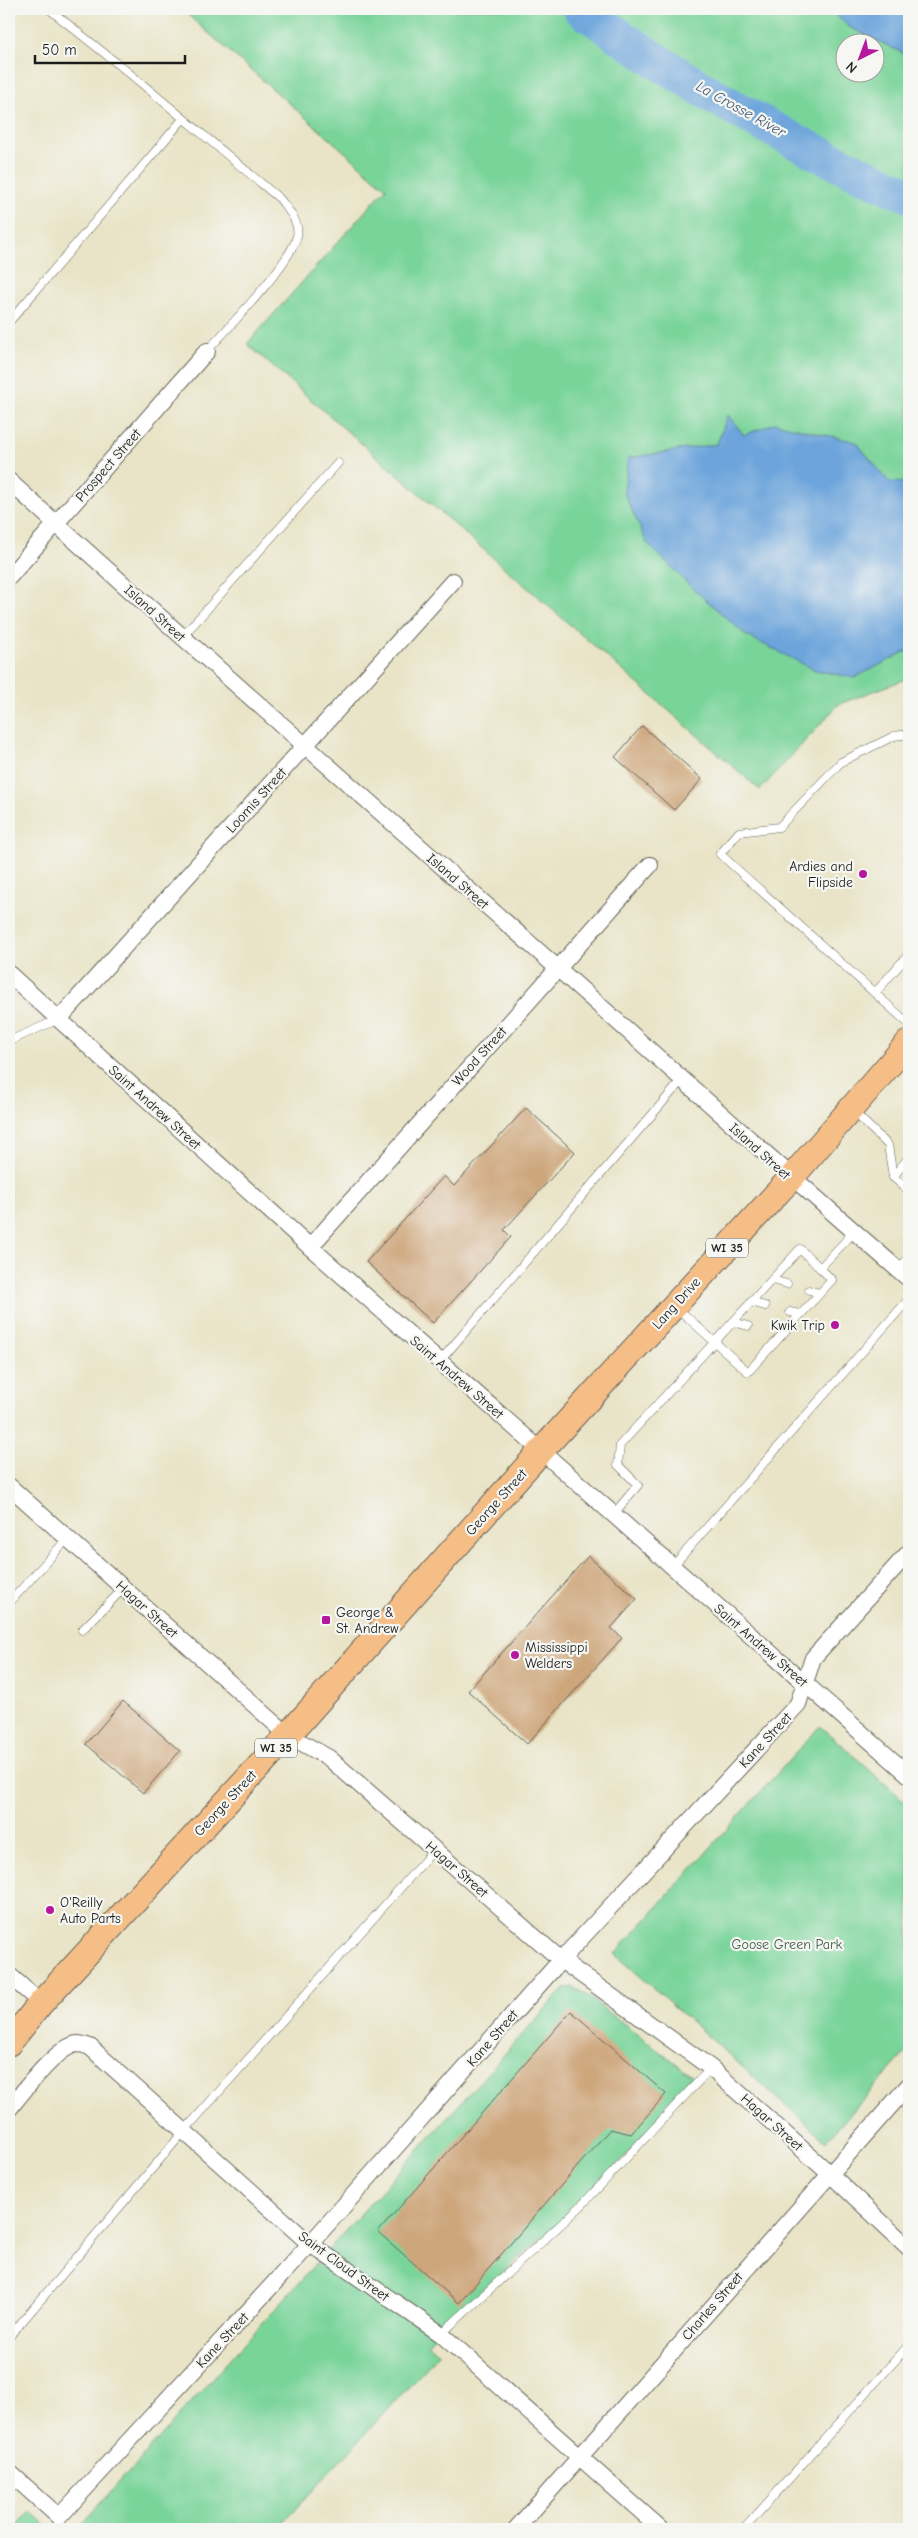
<svg xmlns="http://www.w3.org/2000/svg" width="918" height="2538" viewBox="0 0 918 2538" font-family="'Comic Neue',sans-serif">
  <style>
    .green { fill: #79d49a; stroke: #4a785b; fill-rule: evenodd }
    .water { fill: #6ca4db; stroke: #44607c }
    .lines { fill: none; stroke-linecap: round; stroke-linejoin: round }
    .river { stroke: #6ca4db; stroke-width: 36 }
    .building { fill: #cda67b }
    .lane-casing { stroke: #646258; stroke-width: 9 }
    .street-casing { stroke: #646258; stroke-width: 18 }
    .primary-casing { stroke: #646258; stroke-width: 27 }
    .lane { stroke: #fff; stroke-width: 8 }
    .street { stroke: #fff; stroke-width: 16 }
    .primary { stroke: #f6be87; stroke-width: 25 }
    .poi-dot { fill: #b5179e; stroke: #f6f6f2; stroke-width: 2 }
    .labels { text-anchor: middle; stroke-width: 4.5; stroke-linejoin: round; paint-order: stroke }
    .shield { fill: #f6f6f2; stroke: #5d5d5c; stroke-width: 1 }
    .shield-label { font-size: 12px; font-weight: bold; fill: #1c1c1c }
    .street-label { font-size: 14px; fill: #1c1c1c; stroke: #f6f6f2 }
    .poi-label { font-size: 14px; fill: #1c1c1c; stroke: #f6f6f2; text-anchor: start }
    .park-label { font-size: 14px; fill: #3d5c48; stroke: #f6f6f2 }
    .water-label { font-size: 15px; font-style: italic; fill: #405972; stroke: #f6f6f2 }
  </style>
  <rect width="100%" height="100%" fill="#f6f6f2"/>
  <filter id="ink" filterUnits="userSpaceOnUse"><feTurbulence type="fractalNoise" baseFrequency=".02" numOctaves="2"/><feDisplacementMap in="SourceGraphic" scale="10" xChannelSelector="R" yChannelSelector="G"/><feConvolveMatrix kernelMatrix="1 2 1 2 8 2 1 2 1" color-interpolation-filters="sRGB"/></filter>
  <filter id="wash" filterUnits="userSpaceOnUse"><feTurbulence type="fractalNoise" baseFrequency=".0096" numOctaves="4" result="noise"/><feDisplacementMap in="SourceGraphic" scale="20" xChannelSelector="R" yChannelSelector="G"/><feGaussianBlur stdDeviation="1.12" result="paint"/><feColorMatrix in="noise" values="0 0 0 0 0 0 0 0 0 0 0 0 0 0 0 0 0 1.4 0 .05"/><feComposite in="paint" operator="in"/></filter>
  <g filter="url(#wash)">
    <rect width="100%" height="100%" fill="#e9e4c7"/>
    <g class="green">
      <path d="M181,9H909V678L839,704L760,790L247,344L386,188ZM846,42H876V72H846Z"/>
      <polygon points="820,1726 909,1805 909,2049 826,2141 615,1954"/>
      <path d="M572,1987L581,1991L694,2077C659,2119 623,2161 584,2199C533,2249 476,2292 427,2344L440,2353L277,2529H77L556,1997L564,1989Z"/>
      <polygon points="31,2512 50,2529 15,2529"/>
    </g>
    <g class="water">
      <polygon points="830,9 909,9 909,56 849,27"/>
      <polygon points="728,415 744,435 775,423 856,442 889,482 909,483 909,650 854,678 815,670 747,636 691,587 647,543 624,493 628,458 717,444"/>
    </g>
    <g class="lines">
      <path class="river" d="M581,9C679,80 797,148 909,195"/>
    </g>
    <g id="blocks">
      <g class="building">
        <polygon points="642,726 702,779 674,810 615,757"/>
        <polygon points="526,1108 575,1152 504,1230 511,1237 433,1323 366,1262 444,1176 454,1186"/>
        <polygon points="588,1556 637,1599 611,1628 622,1638 527,1744 468,1691"/>
        <polygon points="123,1701 180,1751 143,1793 86,1744"/>
        <polygon points="571,2011 666,2094 631,2134 610,2129 459,2303 378,2232"/>
      </g>
    </g>
  </g>
  <g filter="url(#ink)">
    <use href="#blocks" fill-opacity="0" stroke="#646258" stroke-width="1"/>
    <g class="lines">
      <defs>
        <g id="lane">
          <path d="M49,9L129,73L280,199C288,210 300,222 297,236C291,263 228,328 207,351"/>
          <polyline points="9,322 183,119"/>
          <polyline points="182,637 338,463"/>
          <polyline points="909,734 894,736 841,762 779,827 739,832 720,854 909,1024"/>
          <polyline points="875,993 909,954"/>
          <polyline points="9,1041 59,1019"/>
          <polyline points="854,1112 888,1145 893,1177 909,1191"/>
          <polyline points="893,1177 909,1157"/>
          <polyline points="898,1270 909,1257"/>
          <polyline points="772,1280 787,1284"/>
          <polyline points="809,1290 820,1293"/>
          <polyline points="751,1302 765,1306"/>
          <polyline points="677,1308 748,1372 832,1280 820,1268"/>
          <polyline points="790,1312 800,1314"/>
          <polyline points="733,1322 748,1326"/>
          <polyline points="440,1361 682,1080"/>
          <polyline points="612,1516 638,1485 618,1465 620,1445 800,1249 820,1268 854,1232"/>
          <polyline points="672,1567 909,1299"/>
          <polyline points="9,1603 68,1538"/>
          <polyline points="82,1630 124,1588"/>
          <polyline points="441,2334 581,2206 711,2068"/>
          <polyline points="9,2337 185,2130 434,1850"/>
          <polyline points="744,2529 909,2345"/>
        </g>
        <g id="street">
          <path d="M9,481C180,637 355,789 529,943C656,1055 781,1169 909,1279"/>
          <polyline points="9,577 207,351"/>
          <polyline points="9,974 310,1247 909,1775"/>
          <polyline points="59,1019 453,581"/>
          <polyline points="310,1247 650,865"/>
          <polyline points="9,1486 288,1735 329,1758 561,1960 711,2068 829,2173 909,2248"/>
          <polyline points="9,1975 41,2003"/>
          <path d="M9,2109C22,2093 58,2045 78,2044C82,2044 87,2046 90,2047L310,2244L441,2334L661,2529"/>
          <polyline points="9,2472 59,2517 310,2244 561,1960 798,1704 813,1658 909,1552"/>
          <polyline points="516,2529 909,2085"/>
        </g>
        <polyline id="primary" points="9,2043 41,2003 288,1735 541,1451 791,1178 909,1042"/>
      </defs>
      <use href="#lane" class="lane-casing"/>
      <use href="#street" class="street-casing"/>
      <use href="#primary" class="primary-casing"/>
      <use href="#lane" class="lane"/>
      <use href="#street" class="street"/>
      <use href="#primary" class="primary"/>
    </g>
  </g>
  <g class="poi-dot">
    <circle cx="863" cy="874" r="5"/>
    <circle cx="835" cy="1325" r="5"/>
    <rect x="321" y="1615" width="10" height="10" rx="2.5"/>
    <circle cx="515" cy="1655" r="5"/>
    <circle cx="50" cy="1910" r="5"/>
  </g>
  <g class="labels">
    <g class="shield">
      <rect x="706" y="1238.5" width="42" height="19" rx="4"/>
      <rect x="255" y="1738.5" width="42" height="19" rx="4"/>
    </g>
    <g class="shield-label">
      <text x="727" y="1252">WI 35</text>
      <text x="276" y="1752">WI 35</text>
    </g>
    <g class="street-label">
      <text transform="translate(108 465) rotate(-49)" y="5">Prospect Street</text>
      <text transform="translate(155 613) rotate(42)" y="5">Island Street</text>
      <text transform="translate(256 800) rotate(-48)" y="5">Loomis Street</text>
      <text transform="translate(458 881) rotate(41)" y="5">Island Street</text>
      <text transform="translate(479 1056) rotate(-48)" y="5">Wood Street</text>
      <text transform="translate(155 1107) rotate(42)" y="5">Saint Andrew Street</text>
      <text transform="translate(760 1151) rotate(42)" y="5">Island Street</text>
      <text transform="translate(676 1303) rotate(-48)" y="5">Lang Drive</text>
      <text transform="translate(457 1377) rotate(41)" y="5">Saint Andrew Street</text>
      <text transform="translate(496 1502) rotate(-48)" y="5">George Street</text>
      <text transform="translate(147 1609) rotate(42)" y="5">Hagar Street</text>
      <text transform="translate(761 1645) rotate(41)" y="5">Saint Andrew Street</text>
      <text transform="translate(765 1740) rotate(-47)" y="5">Kane Street</text>
      <text transform="translate(225 1803) rotate(-47)" y="5">George Street</text>
      <text transform="translate(457 1869) rotate(41)" y="5">Hagar Street</text>
      <text transform="translate(492 2038) rotate(-49)" y="5">Kane Street</text>
      <text transform="translate(772 2122) rotate(42)" y="5">Hagar Street</text>
      <text transform="translate(344 2266) rotate(36)" y="5">Saint Cloud Street</text>
      <text transform="translate(712 2306) rotate(-49)" y="5">Charles Street</text>
      <text transform="translate(222 2340) rotate(-47)" y="5">Kane Street</text>
    </g>
    <g class="poi-label">
      <text x="853" y="871" text-anchor="end">Ardies and<tspan x="853" dy="16">Flipside</tspan></text>
      <text x="825" y="1330" text-anchor="end">Kwik Trip</text>
      <text x="336" y="1617">George &amp;<tspan x="336" dy="16">St. Andrew</tspan></text>
      <text x="525" y="1652">Mississippi<tspan x="525" dy="16">Welders</tspan></text>
      <text x="60" y="1907">O'Reilly<tspan x="60" dy="16">Auto Parts</tspan></text>
    </g>
    <g class="park-label">
      <text x="787" y="1949">Goose Green Park</text>
    </g>
    <g class="water-label">
      <text transform="translate(741 109) rotate(29)" y="5">La Crosse River</text>
    </g>
  </g>
  <rect width="918" height="2538" fill="none" stroke="#f6f6f2" stroke-width="30"/>
  <g transform="translate(860 58) rotate(222)"><circle r="24" fill="#f6f6f2" stroke="#9f9f9c"/>
  <path d="M0-4L9 19L0 12L-9 19Z" fill="#b5179e"/>
  <text y="-8" font-size="14" font-weight="bold" text-anchor="middle" fill="#1c1c1c">N</text>
  </g>
  <path d="M35 55v8h150v-8" fill="none" stroke="#1c1c1c" stroke-width="2.5"/>
  <text x="42" y="55" font-size="15" fill="#1c1c1c" stroke="#f6f6f2" stroke-width="4" paint-order="stroke">50 m</text>
</svg>
